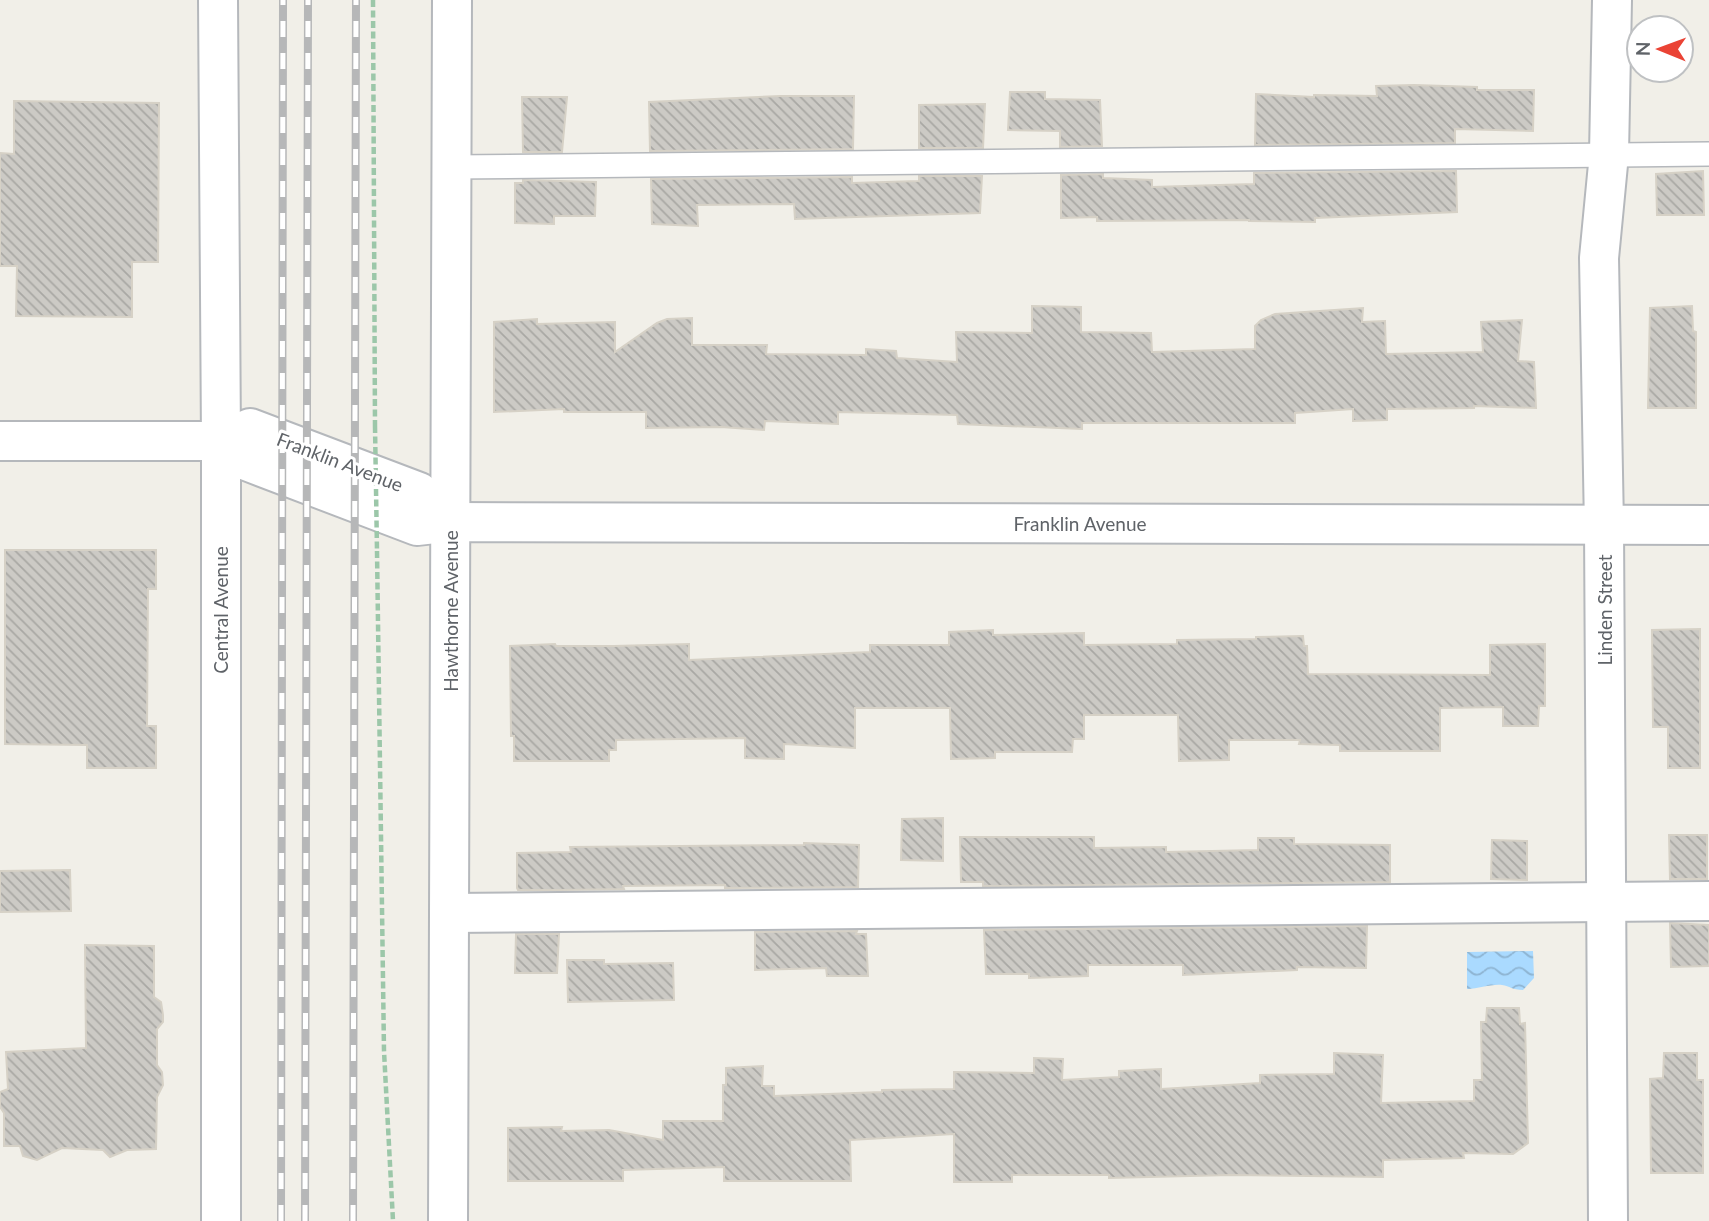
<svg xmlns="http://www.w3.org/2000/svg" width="1709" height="1221" viewBox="0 0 1709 1221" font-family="Lato,sans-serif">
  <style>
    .water { fill: url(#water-waves) }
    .building { fill: url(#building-back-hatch); stroke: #d6d1c6; stroke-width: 2 }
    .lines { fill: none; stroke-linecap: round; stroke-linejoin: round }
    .service-casing { stroke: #b5b8bc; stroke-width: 26 }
    .minor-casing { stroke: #b5b8bc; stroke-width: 42 }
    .tertiary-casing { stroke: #b5b8bc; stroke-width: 42 }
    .path { stroke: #9cc7a9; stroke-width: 4.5; stroke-dasharray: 7 3.5; stroke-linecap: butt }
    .service { stroke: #fff; stroke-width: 23 }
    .minor { stroke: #fff; stroke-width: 38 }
    .tertiary { stroke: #fff; stroke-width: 38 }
    .rail-casing { stroke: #b6b7b8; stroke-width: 8 }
    .rail { stroke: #fff; stroke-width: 5; stroke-dasharray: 16; stroke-linecap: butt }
    .path-bridge { stroke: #9cc7a9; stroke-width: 4.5; stroke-dasharray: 7 3.5; stroke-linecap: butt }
    .labels { text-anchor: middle; stroke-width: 6; stroke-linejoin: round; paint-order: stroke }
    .street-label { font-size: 19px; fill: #5f6368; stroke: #fff }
  </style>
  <defs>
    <pattern id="water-waves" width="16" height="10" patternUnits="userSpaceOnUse" patternTransform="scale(1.75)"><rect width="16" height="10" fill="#aadaff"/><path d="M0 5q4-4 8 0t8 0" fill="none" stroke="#8eb4d2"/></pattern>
    <pattern id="building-back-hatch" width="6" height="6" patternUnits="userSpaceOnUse" patternTransform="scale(1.75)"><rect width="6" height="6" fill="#cccac5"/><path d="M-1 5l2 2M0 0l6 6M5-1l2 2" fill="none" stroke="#a9a8a4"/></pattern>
  </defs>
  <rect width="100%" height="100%" fill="#f1efe8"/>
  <path class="water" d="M1533,951L1534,978L1523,990C1512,990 1510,986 1502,985C1490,984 1479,989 1467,989V952Z"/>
  <g class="building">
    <polygon points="1414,85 1477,87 1477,90 1534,90 1533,131 1455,129 1455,143 1255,145 1256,94 1314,97 1314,95 1377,96 1376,86"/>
    <polygon points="1010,92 1045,92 1045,99 1100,100 1102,146 1060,147 1060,131 1008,130"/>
    <polygon points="781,96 854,96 853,149 650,151 649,102"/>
    <polygon points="522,97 567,97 562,152 523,152"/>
    <polygon points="14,101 159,103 158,262 132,262 132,317 16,316 17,266 0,266 0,153 14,154"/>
    <polygon points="985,104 983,148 919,148 919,105"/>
    <polygon points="1456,171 1457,212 1315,218 1315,222 1249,221 1249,220 1097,221 1097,217 1061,218 1061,175 1103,174 1103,178 1152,180 1152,187 1254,184 1254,173"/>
    <polygon points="1703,171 1704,215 1657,215 1656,174"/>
    <polygon points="919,176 982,176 980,213 795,219 794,204 697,205 698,226 652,224 651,179 852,177 852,183 919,181"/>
    <polygon points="523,180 596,182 595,216 554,216 554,224 515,223 515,183 523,183"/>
    <polygon points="1032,306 1081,307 1081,332 1151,333 1152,352 1255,349 1255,326 1261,320 1275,314 1363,308 1362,322 1385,321 1386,354 1483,352 1481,322 1522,320 1518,361 1534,362 1536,408 1474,406 1474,408 1387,409 1387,420 1353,421 1353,409 1295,413 1295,423 1082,423 1082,429 958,424 957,415 838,412 838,424 765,421 764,430 721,427 646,428 646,412 564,412 564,409 494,412 494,322 537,319 537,324 615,322 615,352 657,323 667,319 692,318 692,345 767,345 766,354 866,355 866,349 896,351 897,358 957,362 956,332 1032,333"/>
    <polygon points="1692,306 1693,331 1696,332 1696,408 1648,408 1650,308"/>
    <polygon points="5,550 156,550 156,589 148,589 147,726 156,726 156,768 87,768 87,745 5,744"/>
    <polygon points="1700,629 1700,768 1668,768 1668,727 1653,727 1652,630"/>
    <polygon points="993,630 993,635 1084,633 1084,645 1177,644 1177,640 1256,639 1256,637 1303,636 1304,646 1307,646 1308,674 1490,675 1490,645 1545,644 1545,706 1539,706 1538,726 1503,726 1503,707 1440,708 1440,751 1340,751 1340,745 1299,744 1300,740 1229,740 1229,760 1179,761 1178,715 1084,715 1084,739 1073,739 1072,752 995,752 995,758 951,759 950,708 855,708 855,748 784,744 784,759 745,758 745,738 616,740 616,750 609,750 609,761 514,761 514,736 511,736 510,646 555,644 556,646 614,646 689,644 689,660 870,652 870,645 949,645 949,632"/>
    <polygon points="943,818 943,861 901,860 902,819"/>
    <polygon points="1669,835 1707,835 1707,879 1670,879"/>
    <polygon points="960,837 1094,837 1094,848 1166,847 1166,852 1258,850 1258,838 1294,838 1294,844 1390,845 1390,882 983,886 983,882 961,882"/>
    <polygon points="1492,840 1527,841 1527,880 1491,879"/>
    <polygon points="804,843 859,845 858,887 725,888 725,885 623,886 624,889 561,890 518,890 517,888 517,853 571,852 570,847 804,845"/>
    <polygon points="70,870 71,911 0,912 0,871"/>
    <polygon points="1670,923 1709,925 1709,966 1671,967"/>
    <polygon points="1367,926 1366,968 1297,967 1297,970 1183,975 1183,965 1088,965 1088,976 1029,978 1029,974 986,974 984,930"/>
    <polygon points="857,931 856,934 866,934 868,976 827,976 826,968 755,970 755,932"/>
    <polygon points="516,934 559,934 557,973 515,973"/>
    <polygon points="85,945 154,946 154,997 161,1002 163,1015 163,1022 157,1029 157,1065 162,1072 163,1085 157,1097 156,1149 127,1150 110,1157 103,1150 62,1148 37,1160 23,1156 20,1146 4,1146 4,1113 0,1107 0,1092 8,1089 6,1052 86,1048"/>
    <polygon points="567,960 604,960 604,964 673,963 674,1000 568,1002"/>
    <polygon points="1487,1008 1519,1008 1520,1024 1525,1023 1528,1143 1513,1154 1463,1153 1464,1158 1383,1160 1383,1177 1231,1175 1109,1178 1109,1175 1012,1175 1012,1182 954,1182 954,1134 850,1140 851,1181 724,1181 724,1167 623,1170 623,1181 508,1181 508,1128 562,1127 561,1131 609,1130 663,1140 663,1121 723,1121 723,1085 726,1085 726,1068 763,1066 762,1086 774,1086 774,1096 882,1092 882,1090 954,1089 954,1072 1034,1073 1034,1058 1063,1059 1062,1080 1119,1077 1119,1071 1161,1069 1161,1089 1260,1083 1260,1075 1334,1074 1334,1053 1383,1055 1381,1103 1474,1101 1474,1080 1482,1080 1481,1022 1486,1022"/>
    <polygon points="1664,1053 1697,1053 1697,1080 1703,1080 1703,1173 1651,1173 1650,1079 1663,1078"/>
  </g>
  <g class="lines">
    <defs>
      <polyline id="service" points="452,167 1709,154"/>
      <g id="minor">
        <polyline points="0,441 221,441 250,428 419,492 452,522"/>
        <polyline points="221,441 249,462 417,526 452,522 1709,525"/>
        <polyline points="450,913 1709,901"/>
        <polyline points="1608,1221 1604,526 1599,258 1609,154 1612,0"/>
      </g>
      <g id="tertiary">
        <polyline points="218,0 221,441 221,1221"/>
        <polyline points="448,1221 452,0"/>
      </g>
    </defs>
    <use href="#service" class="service-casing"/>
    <use href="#minor" class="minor-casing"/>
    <use href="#tertiary" class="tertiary-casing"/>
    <g class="path">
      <polyline points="373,0 375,426"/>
      <polyline points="377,551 384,1051 393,1221"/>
    </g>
    <use href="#service" class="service"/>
    <use href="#minor" class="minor"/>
    <use href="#tertiary" class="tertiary"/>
    <defs>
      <g id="rail">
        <polyline points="281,1221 283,0"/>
        <polyline points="305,1221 308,0"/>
        <polyline points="353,1221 356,0"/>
      </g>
    </defs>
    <use href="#rail" class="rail-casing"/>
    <use href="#rail" class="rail"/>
    <polyline class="path-bridge" points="375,426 377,551"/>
  </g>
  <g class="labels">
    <g class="street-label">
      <text transform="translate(340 462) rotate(21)" y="7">Franklin Avenue</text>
      <text x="1080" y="531">Franklin Avenue</text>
      <text transform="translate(221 610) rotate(-90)" y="7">Central Avenue</text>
      <text transform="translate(1605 610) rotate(-90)" y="7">Linden Street</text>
      <text transform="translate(451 611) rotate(-90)" y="7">Hawthorne Avenue</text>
    </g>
  </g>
  <g transform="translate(1660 49) rotate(271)"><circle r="33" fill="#ffffff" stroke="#bfc1c3" stroke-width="2"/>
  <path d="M0-5L12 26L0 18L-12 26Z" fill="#ea4335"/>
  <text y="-10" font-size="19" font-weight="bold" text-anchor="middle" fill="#5f6368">N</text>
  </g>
</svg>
